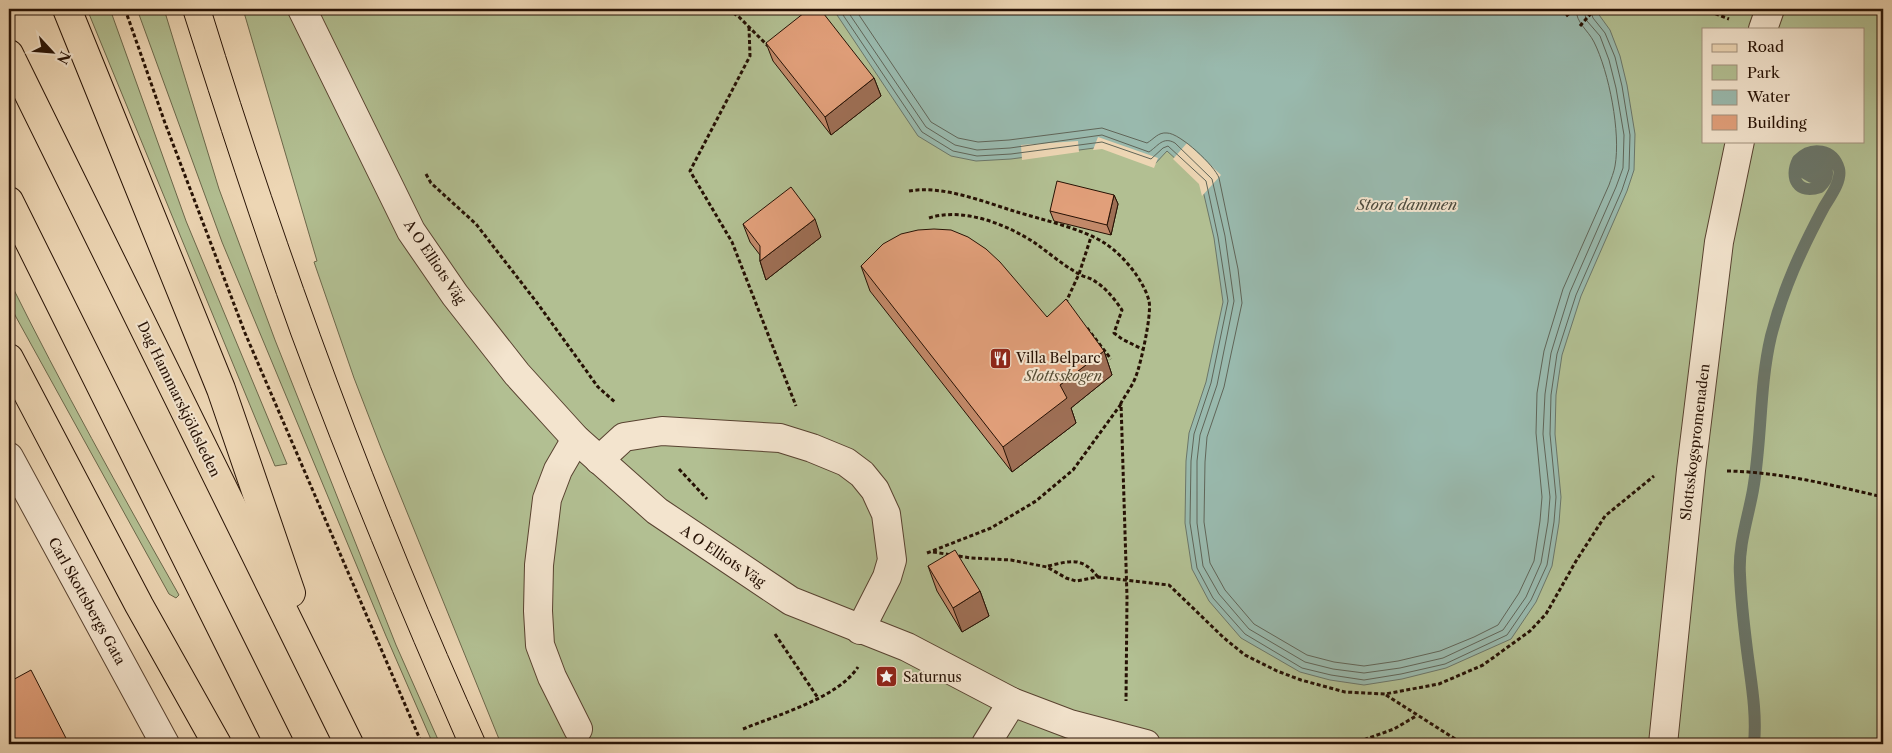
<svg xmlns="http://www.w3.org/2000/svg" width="1892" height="753" viewBox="0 0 1892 753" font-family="'Libre Caslon Text',serif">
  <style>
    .green { fill: #b2bf92; stroke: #6c684b; fill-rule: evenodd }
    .water { fill: #99b9ad; stroke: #6b7669 }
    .pier { fill: #edd6b4 }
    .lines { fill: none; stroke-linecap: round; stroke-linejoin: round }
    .shore { stroke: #606558; stroke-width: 1 }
    .stream { stroke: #6b7669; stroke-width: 12 }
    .minor-casing { stroke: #584230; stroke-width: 30 }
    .major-casing { stroke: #261104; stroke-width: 30 }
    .path { stroke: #261104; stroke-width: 3; stroke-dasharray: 4 2.5; stroke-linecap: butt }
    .minor { stroke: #f3e4ce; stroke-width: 28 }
    .major { stroke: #edd6b4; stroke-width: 28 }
    .tram { stroke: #261104; stroke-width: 1 }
    .wall { fill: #c28969; stroke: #261104 }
    .shaded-wall { fill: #9e6f55; stroke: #261104 }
    .building { fill: #e19f7a; stroke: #261104 }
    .labels { text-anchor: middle; stroke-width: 4; stroke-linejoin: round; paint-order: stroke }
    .street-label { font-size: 14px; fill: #261104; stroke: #f3e4ce }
    .poi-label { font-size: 14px; fill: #261104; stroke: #f3e4ce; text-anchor: start }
    .park-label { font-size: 14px; font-style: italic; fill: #574e36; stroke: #f3e4ce }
    .water-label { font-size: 15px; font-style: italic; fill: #4e4c3f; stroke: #f3e4ce }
  </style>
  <rect width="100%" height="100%" fill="#edd6b4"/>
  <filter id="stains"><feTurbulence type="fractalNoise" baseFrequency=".004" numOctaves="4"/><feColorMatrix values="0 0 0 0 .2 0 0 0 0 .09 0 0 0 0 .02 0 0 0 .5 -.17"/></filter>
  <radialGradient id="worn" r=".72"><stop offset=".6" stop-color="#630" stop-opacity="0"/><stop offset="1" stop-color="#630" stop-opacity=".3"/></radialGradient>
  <g class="green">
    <polygon points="87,9 110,9 186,221 287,464 275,466"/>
    <polygon points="137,9 164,9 219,189 275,340 396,645 440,744 433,744 386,636 222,242"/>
    <path d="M243,9H1883V744H501L381,448L354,378L314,262L317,261ZM1703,29H1863V141H1703Z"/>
    <path d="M9,280C62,387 120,491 179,595L176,598L169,594L16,317L9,303Z"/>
  </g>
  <polygon class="water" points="833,9 1592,9 1597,12 1610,30 1620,56 1627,85 1635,134 1634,170 1627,191 1581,296 1562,355 1556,395 1555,434 1561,497 1559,523 1552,566 1536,602 1511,639 1446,668 1402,679 1364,685 1330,680 1300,672 1241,638 1209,601 1192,569 1185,523 1186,461 1189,433 1206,382 1223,302 1214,238 1201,182 1167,151 1153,166 1102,147 1011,159 976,161 951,156 918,136"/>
  <g class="pier">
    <polygon points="1098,137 1158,158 1154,168 1102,149 1093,150"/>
    <polygon points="1078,141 1079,152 1022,160 1021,145"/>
    <polygon points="1187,143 1221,175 1202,196 1199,184 1173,159"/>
  </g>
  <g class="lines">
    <g class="shore">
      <polyline points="839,9 922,132 953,151 977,156 1011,154 1102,142 1151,159 1163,148 1168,146 1206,181 1218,237 1228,301 1211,383 1194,434 1191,461 1190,523 1197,568 1213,598 1245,634 1302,668 1331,675 1364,680 1401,674 1445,664 1507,635 1531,600 1547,565 1554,522 1556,497 1550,434 1551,395 1557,354 1576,295 1622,190 1629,169 1630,135 1622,86 1615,57 1605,33 1593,18 1590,9"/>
      <path d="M846,9L926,127L955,145L977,150L1010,148L1102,135L1149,152C1158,146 1163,136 1175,143L1212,179L1225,236L1234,301L1217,385L1200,435L1197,461V523L1203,566L1219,594L1249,629L1305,662L1333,669L1364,673L1400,668L1443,658L1503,630L1526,597L1541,563L1548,522L1550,497L1543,434L1545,394L1551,353L1570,292L1616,187L1623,168L1624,135L1616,88L1609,60L1600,36L1587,21L1583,9"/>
      <path d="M855,9L931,122L958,138L978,142L1009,140L1102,128L1147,143C1154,139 1158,132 1167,133C1180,133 1215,166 1219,178L1238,269L1242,303L1224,387L1207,437L1205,462L1204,522L1210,563L1225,590L1254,624L1307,655L1334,662L1364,666L1398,661L1440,651L1474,637L1498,625L1519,593L1534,561L1540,521L1542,497L1536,433L1537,393L1544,351L1563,289L1609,185C1611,179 1614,172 1615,166C1621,133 1609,72 1594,42C1588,30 1576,23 1576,9"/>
    </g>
    <path class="stream" d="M1754,744C1757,712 1751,682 1747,650C1744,626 1741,600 1740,575C1738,546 1748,518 1753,490C1762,439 1759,387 1771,336C1783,289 1801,250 1824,207C1830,197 1842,181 1839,169C1833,149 1812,146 1798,160C1789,178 1798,195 1820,187C1841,167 1809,150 1805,173L1812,177L1816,176L1815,170"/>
    <defs>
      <g id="minor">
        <polyline points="302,9 411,231 455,295 517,374 576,439 657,511 791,601 907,647 1012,702 1070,724 1146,744"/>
        <polyline points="1763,29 1770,9"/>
        <polyline points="576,439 558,470 547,499 539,565 538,611 540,645 552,677 578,729"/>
        <polyline points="9,457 165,744"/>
        <polyline points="599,460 624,437 662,431 780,438 812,448 846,462 862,474 875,490 886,514 892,560 887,577 860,630"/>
        <polyline points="986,744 1012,702"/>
        <polyline points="1663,744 1691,470 1719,242 1740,141"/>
      </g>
      <g id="major">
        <polyline points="67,9 221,389 291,593"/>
        <polyline points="9,54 349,744"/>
        <polyline points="9,201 279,744"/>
        <polyline points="9,358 139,605 217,744"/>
      </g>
    </defs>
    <use href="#minor" class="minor-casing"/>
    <use href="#major" class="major-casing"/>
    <g class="path">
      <polyline points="125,9 165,123 245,333 422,744"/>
      <polyline points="728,9 739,17 768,46"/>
      <polyline points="1703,9 1729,19"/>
      <polyline points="1566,16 1575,9"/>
      <polyline points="1580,26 1594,10"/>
      <polyline points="749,27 750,56 690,171 732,242 796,406"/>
      <polyline points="426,174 431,183 476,224 538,304 598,387 616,403"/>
      <path d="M909,191C943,185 984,202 1017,212C1043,220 1084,229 1106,244C1124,256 1144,281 1149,301C1152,314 1141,363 1136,376C1133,385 1126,394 1121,403L1127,597L1126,701"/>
      <path d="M929,218C963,207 1006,224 1035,243C1049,253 1063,265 1079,274C1084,277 1091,278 1096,282C1107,289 1115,300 1122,310L1114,333L1122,339L1142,349"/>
      <polyline points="1067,303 1066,302 1079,274 1091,237"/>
      <polyline points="1087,328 1111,359"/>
      <polyline points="679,469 707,499"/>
      <path d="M1727,471C1781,472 1831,485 1883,497"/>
      <polyline points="933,552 971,558 1011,560 1047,567 1066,578 1076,581 1098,577 1169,585 1224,638 1245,655 1277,671 1301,680 1345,692 1385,694 1439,684 1483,665 1530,631 1546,614 1576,561 1605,516 1654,476"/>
      <polyline points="927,553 991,528 1036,501 1073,470 1121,404"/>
      <path d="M1048,566C1071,561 1081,556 1098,577"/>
      <polyline points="775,634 818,698"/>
      <polyline points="1386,695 1463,744"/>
      <path d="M743,729C777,715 838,698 858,667"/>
      <polyline points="1352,744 1394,729 1416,716"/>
    </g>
    <use href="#minor" class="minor"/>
    <use href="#major" class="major"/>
    <g class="tram">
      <path d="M182,9C217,118 252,227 291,335C342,473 399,609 458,744"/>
      <path d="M211,9C288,259 379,506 487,744"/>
    </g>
  </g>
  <g class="wall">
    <polygon points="766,43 874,78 881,96 831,135 773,61"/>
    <polygon points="1114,195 1118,204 1111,235 1054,221 1050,211"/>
    <polygon points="743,224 821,237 766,280 760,261 760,255 750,242"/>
    <polygon points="861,266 1047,317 1104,351 1112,375 1071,408 1076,423 1012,472 870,291"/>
    <polygon points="928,566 980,591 989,616 962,632 937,591"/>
  </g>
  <g class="shaded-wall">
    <polygon points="874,78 881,96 831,135 825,117"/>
    <polygon points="1114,195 1118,204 1111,235 1107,225"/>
    <polygon points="815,219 821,237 766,280 760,261"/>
    <polygon points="1104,351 1112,375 1071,408 1076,423 1012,472 1003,447 1060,385"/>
    <polygon points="980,591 989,616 962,632 953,608"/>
  </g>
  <g class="building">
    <polygon points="809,9 820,9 874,78 825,117 766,43"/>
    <polygon points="1057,181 1114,195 1107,225 1050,211"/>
    <polygon points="791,187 815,219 760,261 760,246 743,224"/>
    <polygon points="934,229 951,230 968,237 986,249 1000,262 1047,317 1066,299 1104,351 1060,385 1067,398 1003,447 861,266 883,244 901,234 918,230"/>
    <polygon points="955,550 980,591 953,608 928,566"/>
    <polygon points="31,670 69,744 9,744 9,682"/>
  </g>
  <defs>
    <symbol id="restaurant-square" viewBox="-11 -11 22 22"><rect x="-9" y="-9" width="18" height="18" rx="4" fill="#8f2418" stroke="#f3e4ce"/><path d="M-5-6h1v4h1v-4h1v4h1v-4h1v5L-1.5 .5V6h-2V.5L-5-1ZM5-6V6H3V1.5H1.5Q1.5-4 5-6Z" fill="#fff"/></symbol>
    <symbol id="sight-square" viewBox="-11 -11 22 22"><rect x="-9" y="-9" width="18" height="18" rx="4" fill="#8f2418" stroke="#f3e4ce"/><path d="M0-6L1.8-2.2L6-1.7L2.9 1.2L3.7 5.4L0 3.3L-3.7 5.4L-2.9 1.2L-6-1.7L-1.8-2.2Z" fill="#fff"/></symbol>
  </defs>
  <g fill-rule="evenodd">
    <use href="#restaurant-square" x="988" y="346" width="25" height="25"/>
    <use href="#sight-square" x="874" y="664" width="25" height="25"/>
  </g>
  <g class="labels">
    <g class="street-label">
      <text transform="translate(435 262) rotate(56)" y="5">A O Elliots Väg</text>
      <text transform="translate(179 399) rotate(64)" y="5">Dag Hammarskjöldsleden</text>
      <text transform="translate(1695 442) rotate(-83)" y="5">Slottsskogspromenaden</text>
      <text transform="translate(723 556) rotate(34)" y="5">A O Elliots Väg</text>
      <text transform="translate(87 601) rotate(61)" y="5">Carl Skottsbergs Gata</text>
    </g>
    <g class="poi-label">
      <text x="1016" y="363">Villa Belparc</text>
      <text x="903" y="682">Saturnus</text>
    </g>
    <g class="park-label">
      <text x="1063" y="381">Slottsskogen</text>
    </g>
    <g class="water-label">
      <text x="1407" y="210">Stora dammen</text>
    </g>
  </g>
  <rect width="1892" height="753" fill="none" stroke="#edd6b4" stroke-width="30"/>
  <rect x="10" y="10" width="1872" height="733" fill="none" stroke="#261104" stroke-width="2.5"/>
  <rect x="15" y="15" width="1862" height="723" fill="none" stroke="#261104"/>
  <rect x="1702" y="28" width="162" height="115" fill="#f3e4ce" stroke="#a1907d"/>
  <rect x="1712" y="44" width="25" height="8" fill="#edd6b4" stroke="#a1907d"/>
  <text x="1747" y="52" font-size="15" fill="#261104">Road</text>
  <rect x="1712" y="65" width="25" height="15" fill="#b2bf92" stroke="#a1907d"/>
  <text x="1747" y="78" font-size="15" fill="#261104">Park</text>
  <rect x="1712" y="90" width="25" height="15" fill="#99b9ad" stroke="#a1907d"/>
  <text x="1747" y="102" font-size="15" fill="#261104">Water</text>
  <rect x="1712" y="115" width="25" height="15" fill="#e19f7a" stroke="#a1907d"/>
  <text x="1747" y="128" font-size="15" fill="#261104">Building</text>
  <g transform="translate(52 52) rotate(116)" stroke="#f3e4ce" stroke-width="4" paint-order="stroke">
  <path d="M0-4L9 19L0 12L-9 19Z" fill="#261104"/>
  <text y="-8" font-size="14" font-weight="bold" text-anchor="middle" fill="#261104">N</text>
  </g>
  <rect width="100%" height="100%" filter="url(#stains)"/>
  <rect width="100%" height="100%" fill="url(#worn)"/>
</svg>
